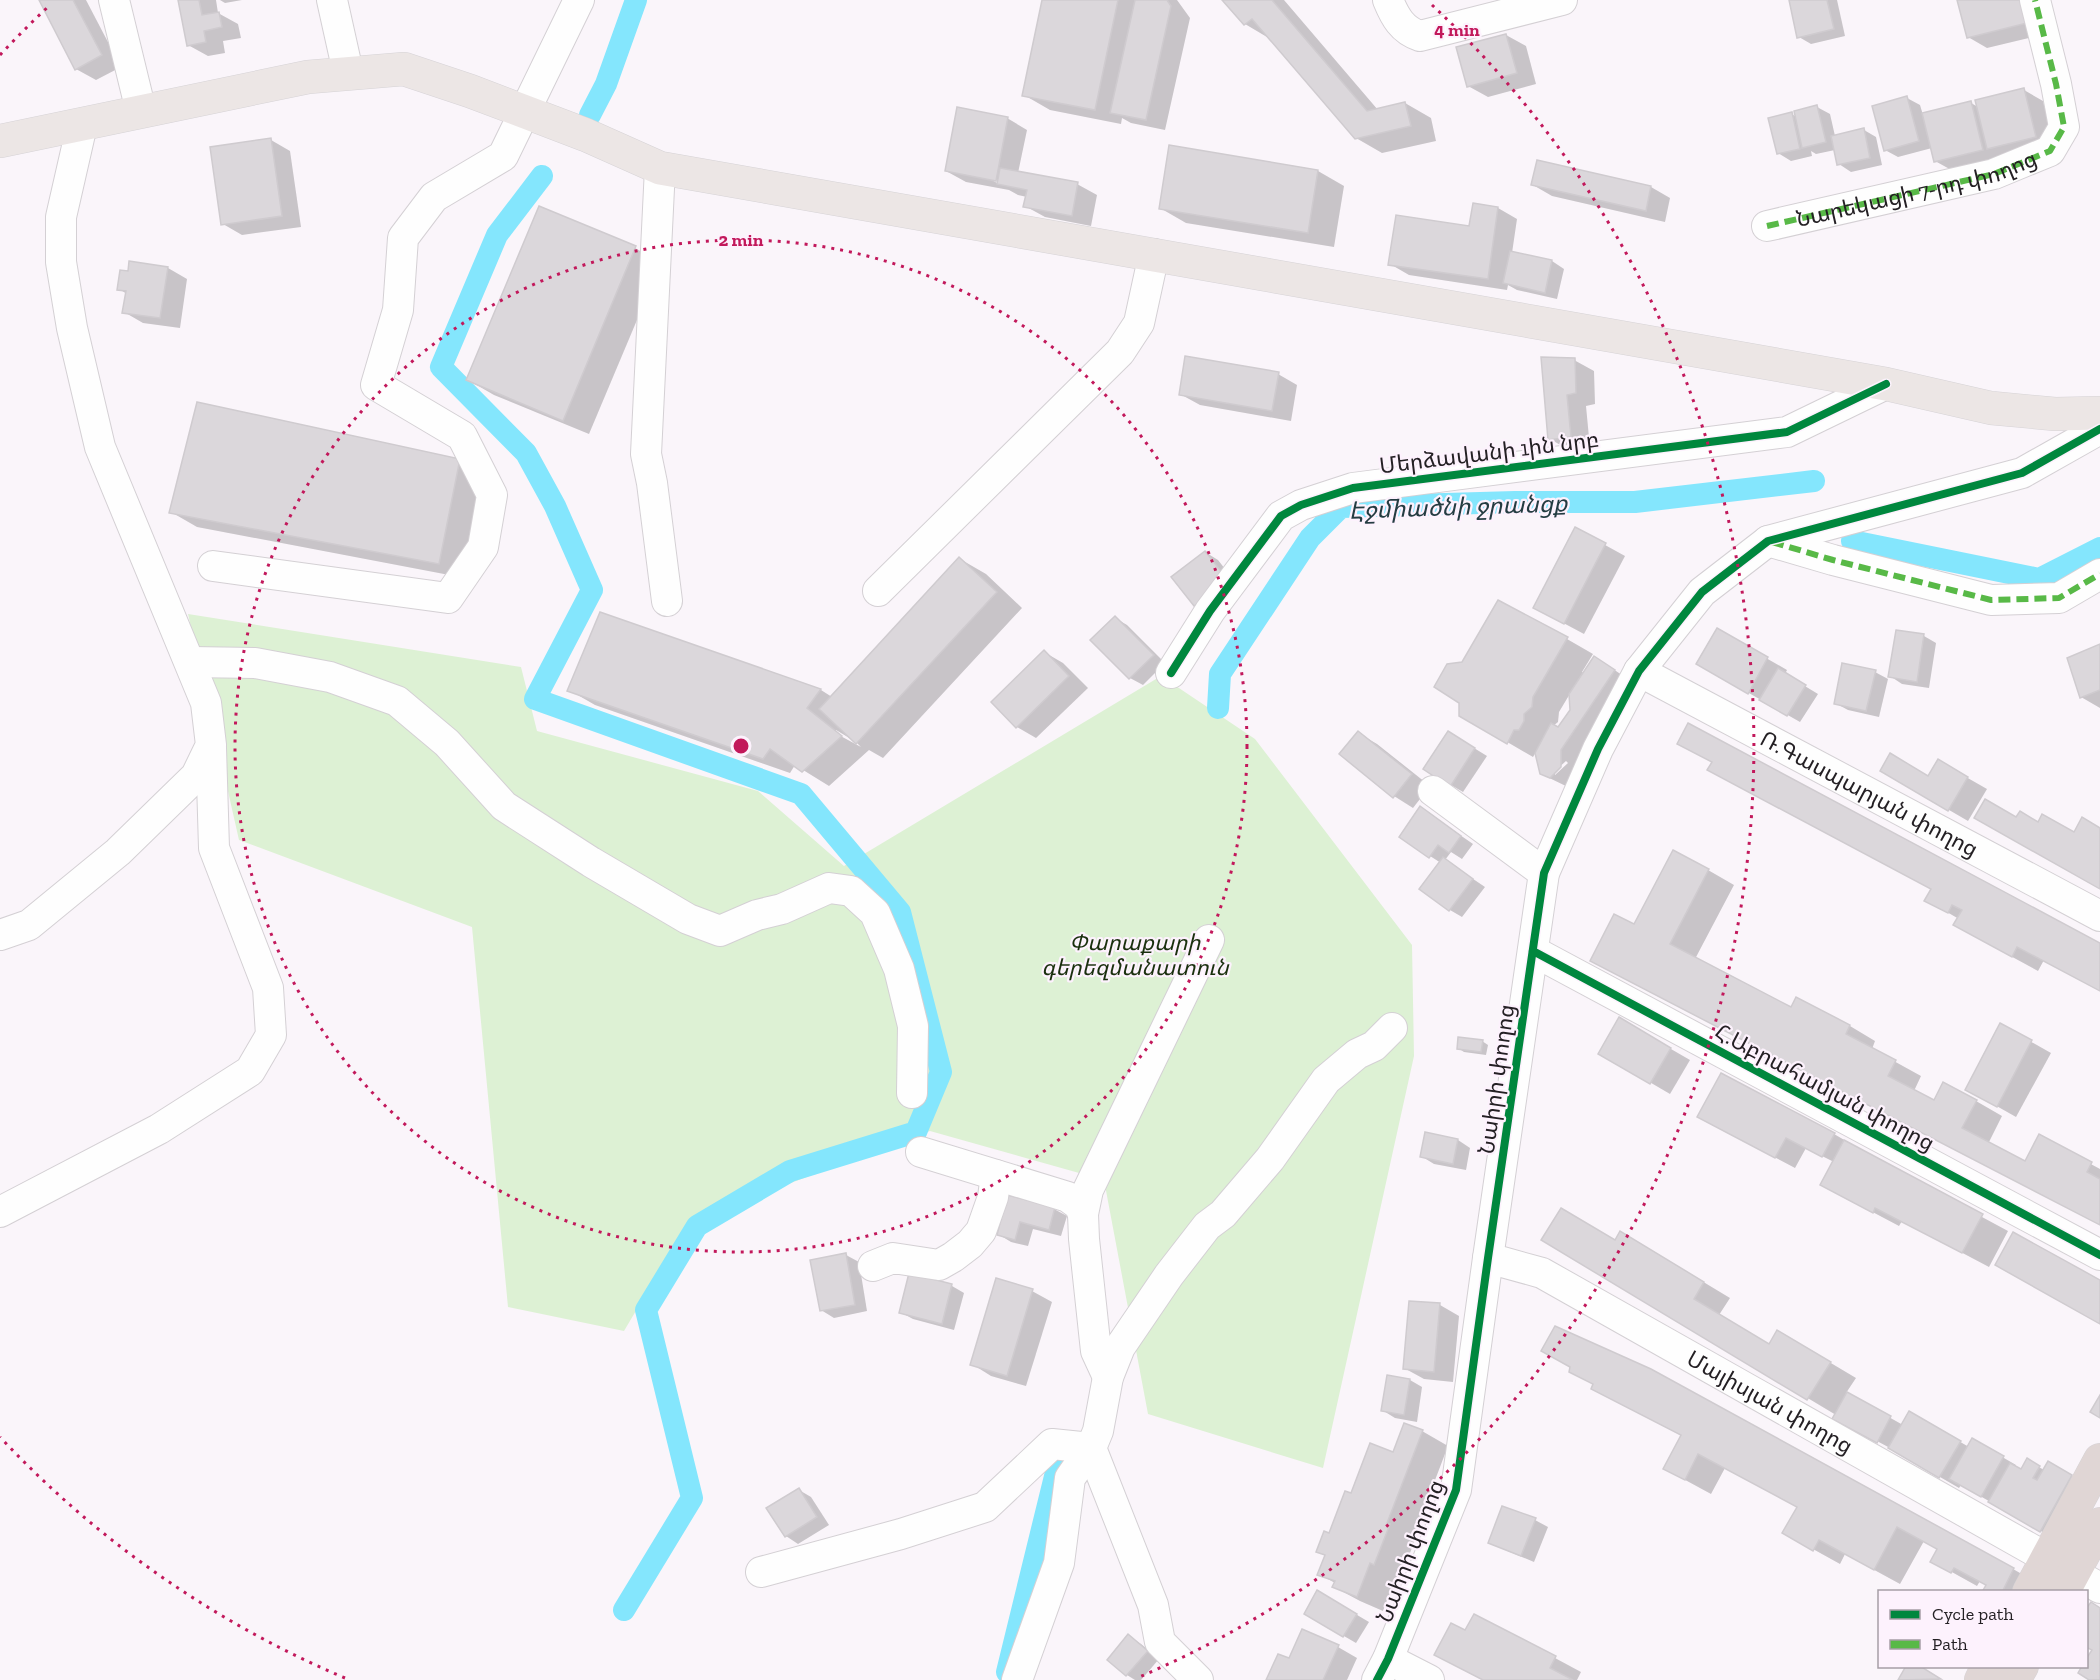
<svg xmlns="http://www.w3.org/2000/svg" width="2100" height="1680" viewBox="0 0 2100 1680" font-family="'Zilla Slab','Noto Sans Armenian',serif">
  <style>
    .green { fill: #ddf1d4 }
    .shadow { fill: #0003; fill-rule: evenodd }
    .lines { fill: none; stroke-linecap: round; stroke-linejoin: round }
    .canal { stroke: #84e6fd; stroke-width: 22 }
    .building { fill: #dbd7db; stroke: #cfcbcf; stroke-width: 1.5 }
    .minor-casing { stroke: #d4d0d4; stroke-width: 32 }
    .major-casing { stroke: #d6d3d6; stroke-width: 34 }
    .highway-casing { stroke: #d6d3d6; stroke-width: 34 }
    .minor { stroke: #fefefe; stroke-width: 30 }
    .major { stroke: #ece6e5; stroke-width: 33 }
    .highway { stroke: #e0d6d5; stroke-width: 33 }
    .quiet { stroke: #58b947; stroke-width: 6; stroke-dasharray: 12 6; stroke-linecap: butt }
    .cycleway-casing { stroke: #fdf2fd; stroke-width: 11 }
    .cycleway { stroke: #00873e; stroke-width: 8 }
    .ring { fill: none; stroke: #c2185b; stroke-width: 3; stroke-dasharray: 3 6 }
    .labels { text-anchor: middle; stroke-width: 4.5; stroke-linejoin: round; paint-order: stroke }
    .street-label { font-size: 22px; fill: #242024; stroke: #fdf2fd }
    .park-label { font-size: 22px; font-style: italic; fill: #1a300e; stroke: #fdf2fd }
    .water-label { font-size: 24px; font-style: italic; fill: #243c42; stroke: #fdf2fd }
    .centre { fill: #c2185b; stroke: #fdf2fd; stroke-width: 3 }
    .ring-label { font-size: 18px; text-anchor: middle; font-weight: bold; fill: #c2185b; stroke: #fdf2fd; stroke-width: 4.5; stroke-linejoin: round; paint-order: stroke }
  </style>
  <rect width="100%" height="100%" fill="#faf5fa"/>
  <polygon class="green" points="188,614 521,667 537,731 758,791 844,866 1161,676 1255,739 1412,945 1414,1056 1323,1468 1148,1414 1104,1180 930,1131 689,1221 624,1331 508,1307 472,927 239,840"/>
  <g class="shadow">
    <polygon points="40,0 86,0 121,67 96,80 76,69"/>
    <polygon points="179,0 216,0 218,13 238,24 241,38 223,41 225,53 208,56 188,45"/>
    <polygon points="220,0 242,0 225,3"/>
    <polygon points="1044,0 1177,0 1190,18 1165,130 1131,123 1122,118 1121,124 1050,110 1024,95"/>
    <polygon points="1224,0 1284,0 1378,110 1405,103 1431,118 1436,141 1382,153 1356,138 1272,40 1245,24"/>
    <polygon points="1790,0 1837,0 1845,36 1811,44 1799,37"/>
    <polygon points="1959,0 2038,0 2046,34 1987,48 1968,37"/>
    <polygon points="1506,35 1526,46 1536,84 1488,97 1468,86"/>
    <polygon points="2024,90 2043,101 2055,147 2008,159 2000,155 2002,161 1955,172 1935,161 1932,148 1898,157 1885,150 1907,98 1920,105 1923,115 1971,103 1978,107"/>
    <polygon points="1817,107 1830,114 1835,136 1864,130 1876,137 1882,165 1851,172 1839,164 1835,150 1816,154 1811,151 1812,156 1791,161 1778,153 1791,114 1797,117"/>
    <path d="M1007,118L1027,130L1018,173L1077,184L1097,195L1091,226L1045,217L1025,206L1027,197L1018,195L1009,190L966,182L946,171ZM990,176L999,181V184L988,178Z"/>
    <polygon points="271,140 290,151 301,227 242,235 223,224"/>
    <polygon points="1170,147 1318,171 1344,186 1334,247 1186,223 1160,208"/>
    <polygon points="1533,185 1651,187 1670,198 1665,222 1552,196"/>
    <polygon points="1474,205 1498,208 1517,219 1512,253 1552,261 1564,269 1557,299 1517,290 1508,285 1507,290 1409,275 1390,264 1471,227"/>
    <polygon points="635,248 661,263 589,434 494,395 468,380"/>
    <polygon points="168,268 187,279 180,328 143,323 124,312 127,294 119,289"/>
    <polygon points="1574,360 1594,371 1595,404 1586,406 1590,448 1569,450 1550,439"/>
    <polygon points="1278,374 1297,385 1291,421 1200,405 1180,394"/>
    <polygon points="459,460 485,475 465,578 197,527 171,512"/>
    <polygon points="1576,529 1625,556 1584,634 1554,618"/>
    <polygon points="1205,552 1218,560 1240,588 1208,613 1195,605 1173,577"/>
    <path d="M960,559L986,574L1022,608L883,758L869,750L829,786L795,765L790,773L595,705L569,690L601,614L821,690L832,697ZM836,730L856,742L861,747L835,733Z"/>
    <polygon points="1115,618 1127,625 1165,663 1143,685 1130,678 1092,640"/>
    <polygon points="1717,630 1787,670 1785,674 1818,694 1800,722 1698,664"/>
    <polygon points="1924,636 1936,643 1929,688 1902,684 1890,676"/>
    <path d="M1567,639L1593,654L1582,672L1584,673L1613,669L1634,683L1570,788L1541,774L1536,752L1533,757L1461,715ZM1571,692V711L1559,729L1553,726L1558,722L1559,712ZM1566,761L1568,763L1555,775V771Z"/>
    <polygon points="2100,645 2100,708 2081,697"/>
    <polygon points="1044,652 1063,663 1088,688 1036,738 1017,727"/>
    <polygon points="1875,672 1888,679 1879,717 1848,710 1835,703"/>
    <polygon points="1358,733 1377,744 1430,786 1413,808 1394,796"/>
    <polygon points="1461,740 1487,756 1463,792 1451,785"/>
    <polygon points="1938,761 1987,789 1968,821 1882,771 1929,778"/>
    <polygon points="1421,808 1473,844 1462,859 1451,852 1445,860 1485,887 1462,917 1450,910 1441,863 1430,856"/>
    <polygon points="1708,870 1734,885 1695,959 1791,1009 1850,1026 1875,1041 1872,1049 1921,1076 1914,1091 1934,1102 1976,1101 2002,1116 1988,1144 2026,1163 2039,1136 2100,1169 2100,1225 1635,926"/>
    <polygon points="1932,889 2100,944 2100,991 2044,960 2038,971 1981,940 1959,919 1926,900"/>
    <polygon points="1619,1019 1690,1060 1670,1094 1600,1053"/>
    <polygon points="2001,1025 2051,1053 2016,1117 1986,1100"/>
    <polygon points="1482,1041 1488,1045 1486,1055 1464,1052 1458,1048"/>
    <polygon points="1719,1128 1834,1134 1853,1145 1852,1147 2008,1231 1989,1267 1902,1221 1899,1226 1848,1199 1834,1162 1806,1148 1795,1168"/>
    <polygon points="1426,1134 1458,1140 1470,1148 1466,1170 1434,1164 1421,1156"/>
    <polygon points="1008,1197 1054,1209 1067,1216 1061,1236 1033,1229 1028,1246 1011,1242 998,1234"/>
    <polygon points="1544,1240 1616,1242 1647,1248 1730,1298 1719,1315 1769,1346 1804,1347 1856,1378 1846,1393 1903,1425 1910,1413 1969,1447 1973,1440 2016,1465 2015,1467 2021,1471 2027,1460 2044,1470 2048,1463 2091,1487 2060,1542 1961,1485 1959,1488 1890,1448 1834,1418 1836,1415"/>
    <polygon points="846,1255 859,1262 867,1311 834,1318 821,1310"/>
    <polygon points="910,1275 952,1286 964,1293 954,1330 913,1319 900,1312"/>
    <polygon points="1032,1291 1052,1302 1026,1386 991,1376 972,1364"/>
    <polygon points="1440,1305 1459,1316 1453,1382 1424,1379 1404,1368"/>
    <polygon points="1571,1371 2013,1569 2039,1584 2035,1592 1984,1592 1987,1585 1980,1581 1977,1586 1932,1561 1939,1549 1924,1541 1900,1584 1845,1554 1840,1564 1784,1533 1798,1507 1725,1468 1711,1494 1665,1469 1682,1436 1593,1388 1594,1385"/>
    <polygon points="1410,1380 1422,1387 1417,1422 1395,1418 1382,1410"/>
    <polygon points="1422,1431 1448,1446 1413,1538 1415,1540 1400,1579 1396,1577 1383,1611 1360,1601 1334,1587 1335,1583 1319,1574 1326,1556 1318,1551 1352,1495"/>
    <polygon points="799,1490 811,1497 829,1525 798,1544 786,1536"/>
    <polygon points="1535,1520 1548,1527 1534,1562 1503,1549 1490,1542"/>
    <polygon points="1318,1592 1369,1622 1356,1643 1306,1614"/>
    <polygon points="1465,1632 1555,1658 1581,1672 1577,1680 1482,1680 1436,1655"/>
    <polygon points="1128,1636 1141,1644 1159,1659 1141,1680 1135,1680 1127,1675"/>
    <polygon points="1338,1647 1357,1658 1347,1680 1267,1680 1290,1660"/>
    <polygon points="1908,1666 1918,1666 1940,1680 1899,1680"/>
  </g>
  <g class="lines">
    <g class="canal">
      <polyline points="590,115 606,84 636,0"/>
      <polyline points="542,176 497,235 441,367 526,453 555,506 592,590 535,699 801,794 900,912 941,1072 916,1132 790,1171 697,1226 646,1310 692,1498 624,1610"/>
      <polyline points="1852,541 2039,579 2100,548"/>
      <polyline points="1218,708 1220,674 1310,538 1341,507 1515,502 1635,502 1814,481"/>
      <polyline points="1007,1672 1058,1464"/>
    </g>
  </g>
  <g class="building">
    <polygon points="39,0 73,0 102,55 75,70"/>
    <polygon points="178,0 199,0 202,15 219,12 222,27 204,31 206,42 187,46"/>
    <polygon points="1042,0 1118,0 1095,110 1022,96"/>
    <polygon points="1135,0 1167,0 1171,6 1146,120 1110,113"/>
    <polygon points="1222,0 1272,0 1367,111 1405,102 1411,126 1355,139 1252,19 1244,25"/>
    <polygon points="1789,0 1827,0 1834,29 1797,38"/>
    <polygon points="1957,0 2022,0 2027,23 1967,38"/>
    <polygon points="1506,34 1517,73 1467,87 1456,47"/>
    <polygon points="2024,88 2036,137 1987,149 1975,100"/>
    <polygon points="1907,96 1919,141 1884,151 1872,106"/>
    <polygon points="1971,101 1983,150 1934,162 1922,113"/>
    <polygon points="1817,105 1826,142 1802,148 1794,111"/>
    <polygon points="957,107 1008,117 996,181 945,171"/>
    <polygon points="1792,112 1800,149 1777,154 1768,118"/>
    <polygon points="1864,128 1870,158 1837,165 1831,136"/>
    <polygon points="271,138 282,216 221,225 210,147"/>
    <polygon points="1169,145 1318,170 1308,233 1159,209"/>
    <polygon points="1537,160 1651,186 1646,211 1531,185"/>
    <polygon points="1000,168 1078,182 1072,216 1023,207 1027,190 997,184"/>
    <polygon points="1473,203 1498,207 1488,279 1388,265 1396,215 1469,226"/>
    <polygon points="539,206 636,246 563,421 466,380"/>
    <polygon points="1510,251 1552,260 1545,293 1503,283"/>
    <polygon points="129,261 168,267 160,318 122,313 126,291 117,290 120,270 128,271"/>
    <polygon points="1185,356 1279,372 1272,411 1179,395"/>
    <polygon points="1541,357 1575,358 1576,393 1567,395 1571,437 1548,440"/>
    <polygon points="197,402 460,459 439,564 169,513"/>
    <polygon points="1575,527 1606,543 1564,624 1533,608"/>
    <polygon points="1205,551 1228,580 1194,606 1171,577"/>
    <polygon points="959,557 997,592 856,744 819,709"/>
    <polygon points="1498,600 1568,637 1533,697 1532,707 1524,714 1524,721 1519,730 1514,730 1507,744 1459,716 1459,703 1434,687 1447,664 1462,662"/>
    <polygon points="600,612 821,689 807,708 842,736 802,772 770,749 763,759 567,691"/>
    <polygon points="1115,616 1154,655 1129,679 1090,640"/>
    <polygon points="1717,628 1768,657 1748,694 1696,664"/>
    <polygon points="1896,630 1924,634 1917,682 1888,677"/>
    <polygon points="2100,644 2100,690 2080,698 2067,658"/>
    <polygon points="1044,650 1069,676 1016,728 991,702"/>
    <polygon points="1594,656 1615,670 1561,750 1561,767 1550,778 1540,774 1535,753 1551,723 1558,727 1570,710 1569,694"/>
    <polygon points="1842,663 1876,670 1866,711 1834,704"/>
    <polygon points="1778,668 1806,685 1787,716 1759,700"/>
    <polygon points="1688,723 2100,943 2100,991 2017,947 2012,957 1953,925 1962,910 1952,905 1948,913 1924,901 1931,889 1707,770 1712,762 1677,744"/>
    <polygon points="1358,731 1412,774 1393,798 1339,754"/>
    <polygon points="1448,731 1475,748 1450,787 1423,769"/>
    <polygon points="1890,753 1928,776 1938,759 1968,777 1948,811 1880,771"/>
    <polygon points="1985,799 2016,817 2020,811 2038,822 2042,814 2074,832 2082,817 2100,828 2100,889 1974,818"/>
    <polygon points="1420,806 1461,836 1449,853 1438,845 1429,858 1399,837"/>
    <polygon points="1673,850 1709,869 1670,944 1791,1007 1796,997 1850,1025 1846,1034 1896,1060 1888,1076 1934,1100 1943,1082 1977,1100 1962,1128 2025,1161 2039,1134 2092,1162 2087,1172 2100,1179 2100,1225 1590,961 1614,914 1634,924"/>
    <polygon points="1443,857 1473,879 1449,911 1419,889"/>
    <polygon points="1619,1017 1671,1048 1650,1084 1598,1054"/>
    <polygon points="2000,1023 2032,1040 1997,1107 1965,1090"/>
    <polygon points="1458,1037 1483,1040 1481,1052 1457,1049"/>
    <polygon points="1721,1073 1835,1133 1822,1157 1786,1138 1775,1158 1697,1117"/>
    <polygon points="1425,1132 1458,1139 1453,1164 1420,1157"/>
    <polygon points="1844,1140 1983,1214 1962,1253 1875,1208 1873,1213 1820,1185"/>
    <polygon points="1007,1195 1055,1207 1049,1230 1020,1222 1015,1240 997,1235"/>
    <polygon points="1561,1208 1615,1240 1620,1231 1704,1282 1694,1299 1769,1344 1777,1330 1831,1362 1807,1400 1541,1240"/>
    <polygon points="2013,1232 2100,1280 2100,1324 1995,1265"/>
    <polygon points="846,1253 855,1305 820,1311 810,1260"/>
    <polygon points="909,1273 952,1284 942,1324 899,1313"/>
    <polygon points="996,1278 1033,1289 1007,1376 970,1365"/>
    <polygon points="1409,1301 1440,1303 1434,1372 1403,1369"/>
    <polygon points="1555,1326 1651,1369 2014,1568 2002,1592 1982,1592 1986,1585 1954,1568 1951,1573 1930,1562 1937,1549 1897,1527 1874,1570 1819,1540 1813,1551 1782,1533 1797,1507 1698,1454 1685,1480 1663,1469 1681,1435 1591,1389 1593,1384 1569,1372 1570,1367 1541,1351"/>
    <polygon points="1387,1375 1410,1379 1404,1415 1381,1411"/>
    <polygon points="1847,1392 1891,1416 1877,1443 1832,1419"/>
    <polygon points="2100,1395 2100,1418 2090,1412"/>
    <polygon points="1909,1411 1961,1441 1939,1478 1888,1448"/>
    <polygon points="1404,1423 1423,1430 1387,1523 1390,1524 1374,1565 1370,1563 1357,1597 1332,1587 1335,1581 1317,1575 1325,1555 1316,1552 1324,1531 1329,1533 1345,1491 1351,1493 1370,1443 1393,1452"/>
    <polygon points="1972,1438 2004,1456 1981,1497 1949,1479"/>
    <polygon points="2027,1458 2040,1466 2033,1478 2037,1480 2048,1461 2072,1475 2040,1532 1988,1502 2010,1463 2021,1469"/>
    <polygon points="799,1488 817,1517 785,1537 766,1508"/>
    <polygon points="1502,1506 1536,1518 1521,1556 1488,1543"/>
    <polygon points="1317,1590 1357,1614 1343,1637 1304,1614"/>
    <polygon points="2091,1602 2100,1608 2100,1680 2089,1680 2078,1673 2082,1666 2086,1666 2086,1659 2092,1650 2086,1647 2086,1609"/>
    <polygon points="1474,1614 1556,1656 1550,1668 1573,1680 1483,1680 1434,1655 1451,1623 1465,1630"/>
    <polygon points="1302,1629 1339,1645 1323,1680 1266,1680 1278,1654 1289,1658"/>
    <polygon points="1128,1634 1148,1651 1126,1676 1107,1660"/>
    <polygon points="1906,1666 1920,1666 1941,1679 1898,1680"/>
  </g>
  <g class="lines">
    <defs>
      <g id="minor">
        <polyline points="114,0 141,111"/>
        <polyline points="332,0 348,72"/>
        <path d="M1388,0C1395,17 1402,30 1420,36L1562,0"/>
        <polyline points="660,168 646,454 652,483 667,601"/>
        <polyline points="1767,226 1994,174 2050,151 2064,127 2056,84 2035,0"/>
        <polyline points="1768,541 1833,560 1991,600 2059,598 2100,574"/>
        <polyline points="213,566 448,598 483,547 492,495 462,436 376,385 398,310 403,238 434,197 503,156 579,0"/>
        <polyline points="878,591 1120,352 1139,323 1154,254"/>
        <polyline points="191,662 255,663 330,677 397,701 447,743 504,806 591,862 688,919 720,931 757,915 782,909 829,888 851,891 875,913 899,969 913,1026 912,1093"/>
        <path id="s1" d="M1639,671L2100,916"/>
        <polyline points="1171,673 1210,611 1281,516 1301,505 1353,488 1787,432 1886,384"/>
        <polyline points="1433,791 1544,873"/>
        <polyline points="0,935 29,925 118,852 196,776 211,745 206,703 100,447 72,328 61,262 61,217 82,125"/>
        <polyline points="1533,951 2100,1255"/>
        <polyline points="921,1152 1068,1197 1079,1205 1083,1214 1084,1239 1096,1351 1108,1377"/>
        <polyline points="0,1212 159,1129 250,1071 271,1035 268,988 214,848 211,748"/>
        <polyline points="1083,1214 1088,1190 1209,940"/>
        <path id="s2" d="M1488,1258L1542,1273L2047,1558"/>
        <polyline points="873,1266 893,1258 939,1265 953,1257 970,1244 981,1231 993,1197 996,1175"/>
        <polyline points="761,1572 901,1534 985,1507 1052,1444 1091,1448 1153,1605 1160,1642 1198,1680"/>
        <polyline points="2073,1573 2100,1588"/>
        <polyline points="1388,1659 1429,1680"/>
        <polyline points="1017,1680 1059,1563 1070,1478 1091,1448 1098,1431 1108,1377 1120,1347 1169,1275 1207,1226 1223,1214 1270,1159 1326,1080 1357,1054 1374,1046 1392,1028"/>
        <polyline points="1377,1680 1388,1659 1456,1490 1488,1258 1544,873 1598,749 1639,671 1702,592 1768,541 2022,473 2100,429"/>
      </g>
      <polyline id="major" points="0,141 308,77 404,69 470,91 586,135 660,168 1886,384 1991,408 2055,414 2100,413"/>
      <g id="highway">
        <polyline points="2029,1592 2100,1460"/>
        <polyline points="2063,1592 2100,1524"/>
        <polyline points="1981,1680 1988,1666"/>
        <polyline points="2014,1680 2022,1666"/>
      </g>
    </defs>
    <use href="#minor" class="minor-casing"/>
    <use href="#major" class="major-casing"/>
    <use href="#highway" class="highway-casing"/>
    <use href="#minor" class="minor"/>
    <use href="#major" class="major"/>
    <use href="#highway" class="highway"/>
    <g class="quiet">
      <path id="s3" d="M1767,226L1994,174L2050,151L2064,127L2056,84L2035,0"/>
      <polyline points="1772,542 1833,560 1991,600 2059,598 2100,574"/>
    </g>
    <defs>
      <g id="cycleway">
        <polyline points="1171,673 1210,611 1281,516 1301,505 1353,488 1787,432 1886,384"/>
        <polyline points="1533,951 2100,1255"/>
        <polyline points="1377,1680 1388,1659 1456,1490 1488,1258 1544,873 1598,749 1639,671 1702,592 1768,541 2022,473 2100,429"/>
      </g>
    </defs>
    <use href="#cycleway" class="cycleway-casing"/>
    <use href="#cycleway" class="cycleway"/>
  </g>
  <g class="ring">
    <circle cx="741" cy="746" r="506"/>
    <path d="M345 1678A1013 1013 0 0 1 0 1437M0 55A1013 1013 0 0 1 50 5M1432 5A1013 1013 0 0 1 1137 1678"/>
  </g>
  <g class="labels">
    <g class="street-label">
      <text dy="8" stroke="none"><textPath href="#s3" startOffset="154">Նարեկացի 7-րդ փողոց</textPath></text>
      <text transform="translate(1489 452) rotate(-7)" y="8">Մերձավանի 1ին նրբ</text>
      <text dy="8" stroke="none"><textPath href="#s1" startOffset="261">Ռ.Գասպարյան փողոց</textPath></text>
      <text transform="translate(1496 1079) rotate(-82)" y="8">Նաիրի փողոց</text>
      <text transform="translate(1825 1087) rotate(28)" y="8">Հ.Աբրահամյան փողոց</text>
      <text dy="8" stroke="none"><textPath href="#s2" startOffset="318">Մայիսյան փողոց</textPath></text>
      <text transform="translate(1410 1551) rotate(-69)" y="8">Նաիրի փողոց</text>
    </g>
    <g class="park-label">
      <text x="1135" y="950">Փարաքարի<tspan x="1135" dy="25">գերեզմանատուն</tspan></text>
    </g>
    <g class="water-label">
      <text transform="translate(1458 507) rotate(-2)" y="8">Էջմիածնի ջրանցք</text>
    </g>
  </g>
  <circle cx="741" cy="746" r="9" class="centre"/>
  <g class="ring-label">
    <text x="1457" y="36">4 min</text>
    <text x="741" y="246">2 min</text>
  </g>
  <rect x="1878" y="1590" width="210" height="78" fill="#fdf2fd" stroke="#a69ea6" stroke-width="1.5"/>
  <rect x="1890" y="1610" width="30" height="9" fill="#00873e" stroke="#a69ea6" stroke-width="1.5"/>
  <text x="1932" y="1620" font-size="18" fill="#242024">Cycle path</text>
  <rect x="1890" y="1640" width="30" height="9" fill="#58b947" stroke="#a69ea6" stroke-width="1.5"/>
  <text x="1932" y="1650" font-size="18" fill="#242024">Path</text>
</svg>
